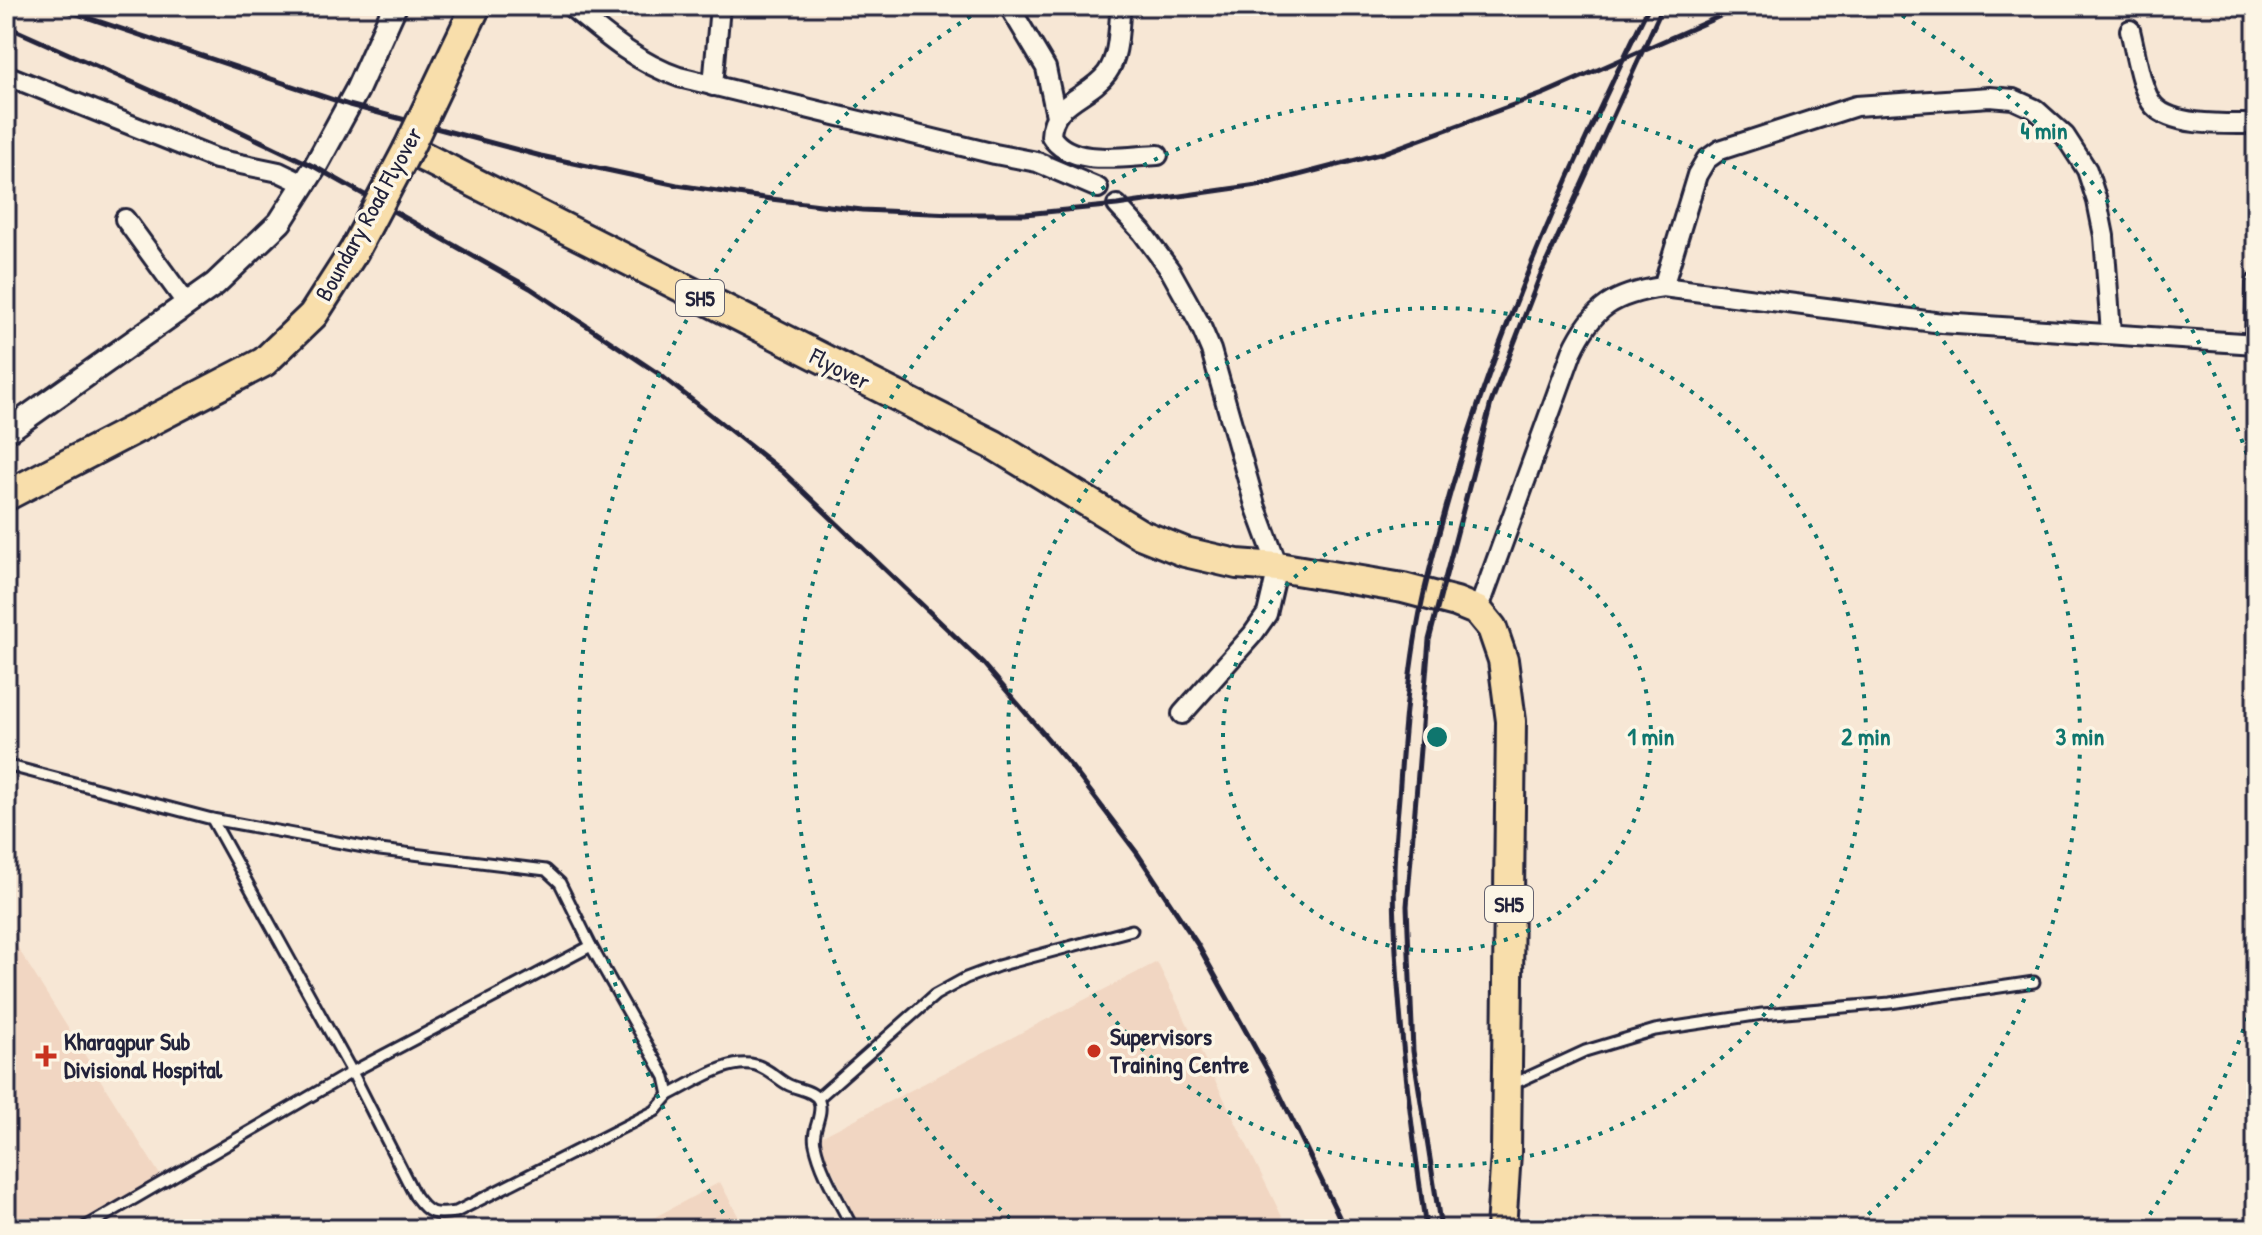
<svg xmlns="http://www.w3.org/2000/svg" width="2262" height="1235" viewBox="0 0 2262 1235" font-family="'Patrick Hand',sans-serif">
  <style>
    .built { fill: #f1d6c2 }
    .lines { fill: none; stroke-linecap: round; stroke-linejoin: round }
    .service-casing { stroke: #22223b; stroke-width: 15 }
    .minor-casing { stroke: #22223b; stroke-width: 24 }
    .tertiary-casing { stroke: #22223b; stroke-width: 28 }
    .primary-casing { stroke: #22223b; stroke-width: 34 }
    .service { stroke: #fcf5e5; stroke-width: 9 }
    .minor { stroke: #fcf5e5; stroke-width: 18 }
    .tertiary { stroke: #fcf5e5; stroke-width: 22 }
    .primary { stroke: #f8deab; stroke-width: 28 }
    .rail { stroke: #22223b; stroke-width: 5 }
    .primary-bridge-casing { stroke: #22223b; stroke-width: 34; stroke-linecap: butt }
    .primary-bridge { stroke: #f8deab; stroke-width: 28 }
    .ring { fill: none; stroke: #0f766e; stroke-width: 4; stroke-dasharray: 4 8 }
    .poi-dot { fill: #c8321e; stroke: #fcf5e5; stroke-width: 3 }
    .labels { text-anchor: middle; stroke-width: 7; stroke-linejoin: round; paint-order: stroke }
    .shield { fill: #fcf5e5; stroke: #63616e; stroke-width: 2 }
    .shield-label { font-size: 22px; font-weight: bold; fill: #22223b }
    .street-label { font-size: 24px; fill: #22223b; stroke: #fcf5e5 }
    .poi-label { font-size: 24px; font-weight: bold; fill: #22223b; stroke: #fcf5e5; text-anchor: start }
    .centre { fill: #0f766e; stroke: #fcf5e5; stroke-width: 4 }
    .ring-label { font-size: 24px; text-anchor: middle; font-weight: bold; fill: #0f766e; stroke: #fcf5e5; stroke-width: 7; stroke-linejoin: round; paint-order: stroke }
  </style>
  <rect width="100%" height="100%" fill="#f7e7d5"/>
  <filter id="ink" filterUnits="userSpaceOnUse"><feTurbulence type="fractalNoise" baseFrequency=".0125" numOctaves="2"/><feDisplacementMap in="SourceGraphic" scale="16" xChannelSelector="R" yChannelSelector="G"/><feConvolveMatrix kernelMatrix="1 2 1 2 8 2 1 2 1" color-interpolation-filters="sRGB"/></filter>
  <g filter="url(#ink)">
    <g class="built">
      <polygon points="6,929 165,1183 90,1229 6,1229"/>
      <polygon points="1157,962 1288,1229 861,1229 817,1139"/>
      <polygon points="720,1182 745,1229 633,1229"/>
    </g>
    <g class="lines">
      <defs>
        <g id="service">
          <polyline points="6,765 212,819 352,1072 591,946"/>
          <polyline points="1511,1085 1585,1051 1655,1030 1762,1014 1890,1003 2034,982"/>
          <path d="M669,1095C694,1083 727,1058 756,1065C769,1069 776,1078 787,1084C798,1090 814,1090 819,1101C824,1115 811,1130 815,1144C821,1173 840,1202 853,1229"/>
          <polyline points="818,1098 935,995 966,978 998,966 1132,930"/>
          <path d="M82,1229L352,1072L415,1196C429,1215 433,1215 456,1212L655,1111L669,1095L665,1077L591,946L560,883L546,870L380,850L212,819"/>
        </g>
        <g id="minor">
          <path d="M570,6C605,35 636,62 679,77L995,154L1037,162L1098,188"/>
          <polyline points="1009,6 1046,68 1056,116"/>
          <path d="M1121,6C1118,27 1120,55 1107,73C1090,97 1052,101 1051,136C1070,168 1127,156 1158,155"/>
          <path d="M2130,30C2135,49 2141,92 2154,106C2173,127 2229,124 2256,124"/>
          <polyline points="6,75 216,159 279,172 304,184"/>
          <polyline points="713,86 720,6"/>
          <polyline points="1117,205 1142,232 1170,270 1199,322 1211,350 1255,505 1278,567 1267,614 1253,634 1182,714"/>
          <polyline points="125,219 187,304"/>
          <polyline points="1663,287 1697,175 1706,160 1720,150 1856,106 1990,97 2013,99 2035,109 2065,136 2087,170 2097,201 2104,236 2111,334"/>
          <polyline points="2255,343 2256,283"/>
          <path d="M1478,611L1572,352C1593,307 1614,294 1663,287L1942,323L2256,344"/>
        </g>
        <polyline id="tertiary" points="6,432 215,284 280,222 315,167 357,90 395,6"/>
        <polyline id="primary" points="408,149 994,445 1140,534 1185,552 1237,564 1278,567 1403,588 1456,602 1478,611 1492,628 1503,660 1511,721 1506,1153 1501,1229"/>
      </defs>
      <use href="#service" class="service-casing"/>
      <use href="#minor" class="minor-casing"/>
      <use href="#tertiary" class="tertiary-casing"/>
      <use href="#primary" class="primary-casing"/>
      <use href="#service" class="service"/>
      <use href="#minor" class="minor"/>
      <use href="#tertiary" class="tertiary"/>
      <use href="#primary" class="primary"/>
      <g class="rail">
        <polyline points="53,6 349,105 541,156 677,185 771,199 862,210 953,214 1025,214 1117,205 1264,184 1383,153 1543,94 1743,6"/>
        <polyline points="6,26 206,115 315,167 530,288 659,374 783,472 983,663 1071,766 1137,853 1198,945 1273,1080 1345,1229"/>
        <path d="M1426,1229C1409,1111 1394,993 1394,874C1394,848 1397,822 1399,797C1404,724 1410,647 1428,576C1476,377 1559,189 1649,6"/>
        <polyline points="1441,1229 1413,1051 1407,906 1429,640 1491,403 1540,276 1663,6"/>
      </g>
      <defs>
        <polyline id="primary-bridge" points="6,496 264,362 313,315 354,251 408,149 476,6"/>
      </defs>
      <use href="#primary-bridge" class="primary-bridge-casing"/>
      <use href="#primary-bridge" class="primary-bridge"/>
    </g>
  </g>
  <g class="ring">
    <circle cx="1437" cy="737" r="214"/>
    <circle cx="1437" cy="737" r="429"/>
    <path d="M1019 1226A643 643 0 1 1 1855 1226"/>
    <path d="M2255 995A858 858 0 0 1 2144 1223M730 1223A858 858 0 0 1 982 9M1892 9A858 858 0 0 1 2255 479"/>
  </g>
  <g class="poi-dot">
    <circle cx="1094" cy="1051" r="8"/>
    <path d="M42 1044h8v8h8v8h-8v8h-8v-8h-8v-8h8z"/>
  </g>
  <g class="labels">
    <g class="shield">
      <rect x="676" y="280" width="48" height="36" rx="6"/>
      <rect x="1485" y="886" width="48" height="36" rx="6"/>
    </g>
    <g class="shield-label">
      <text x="700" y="306">SH5</text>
      <text x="1509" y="912">SH5</text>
    </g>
    <g class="street-label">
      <text transform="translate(369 214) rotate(-61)" y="8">Boundary Road Flyover</text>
      <text transform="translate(840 369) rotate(27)" y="8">Flyover</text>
    </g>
    <g class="poi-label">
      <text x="1110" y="1045">Supervisors<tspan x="1110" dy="28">Training Centre</tspan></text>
      <text x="64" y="1050">Kharagpur Sub<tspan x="64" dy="28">Divisional Hospital</tspan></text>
    </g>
  </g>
  <circle cx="1437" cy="737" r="12" class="centre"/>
  <g class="ring-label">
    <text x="2044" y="139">4 min</text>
    <text x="1651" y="745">1 min</text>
    <text x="1866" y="745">2 min</text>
    <text x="2080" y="745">3 min</text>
  </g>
  <rect width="2262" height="1235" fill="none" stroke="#fcf5e5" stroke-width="32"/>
  <rect x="16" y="16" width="2230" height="1203" fill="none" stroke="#22223b" stroke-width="3" filter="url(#ink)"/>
</svg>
